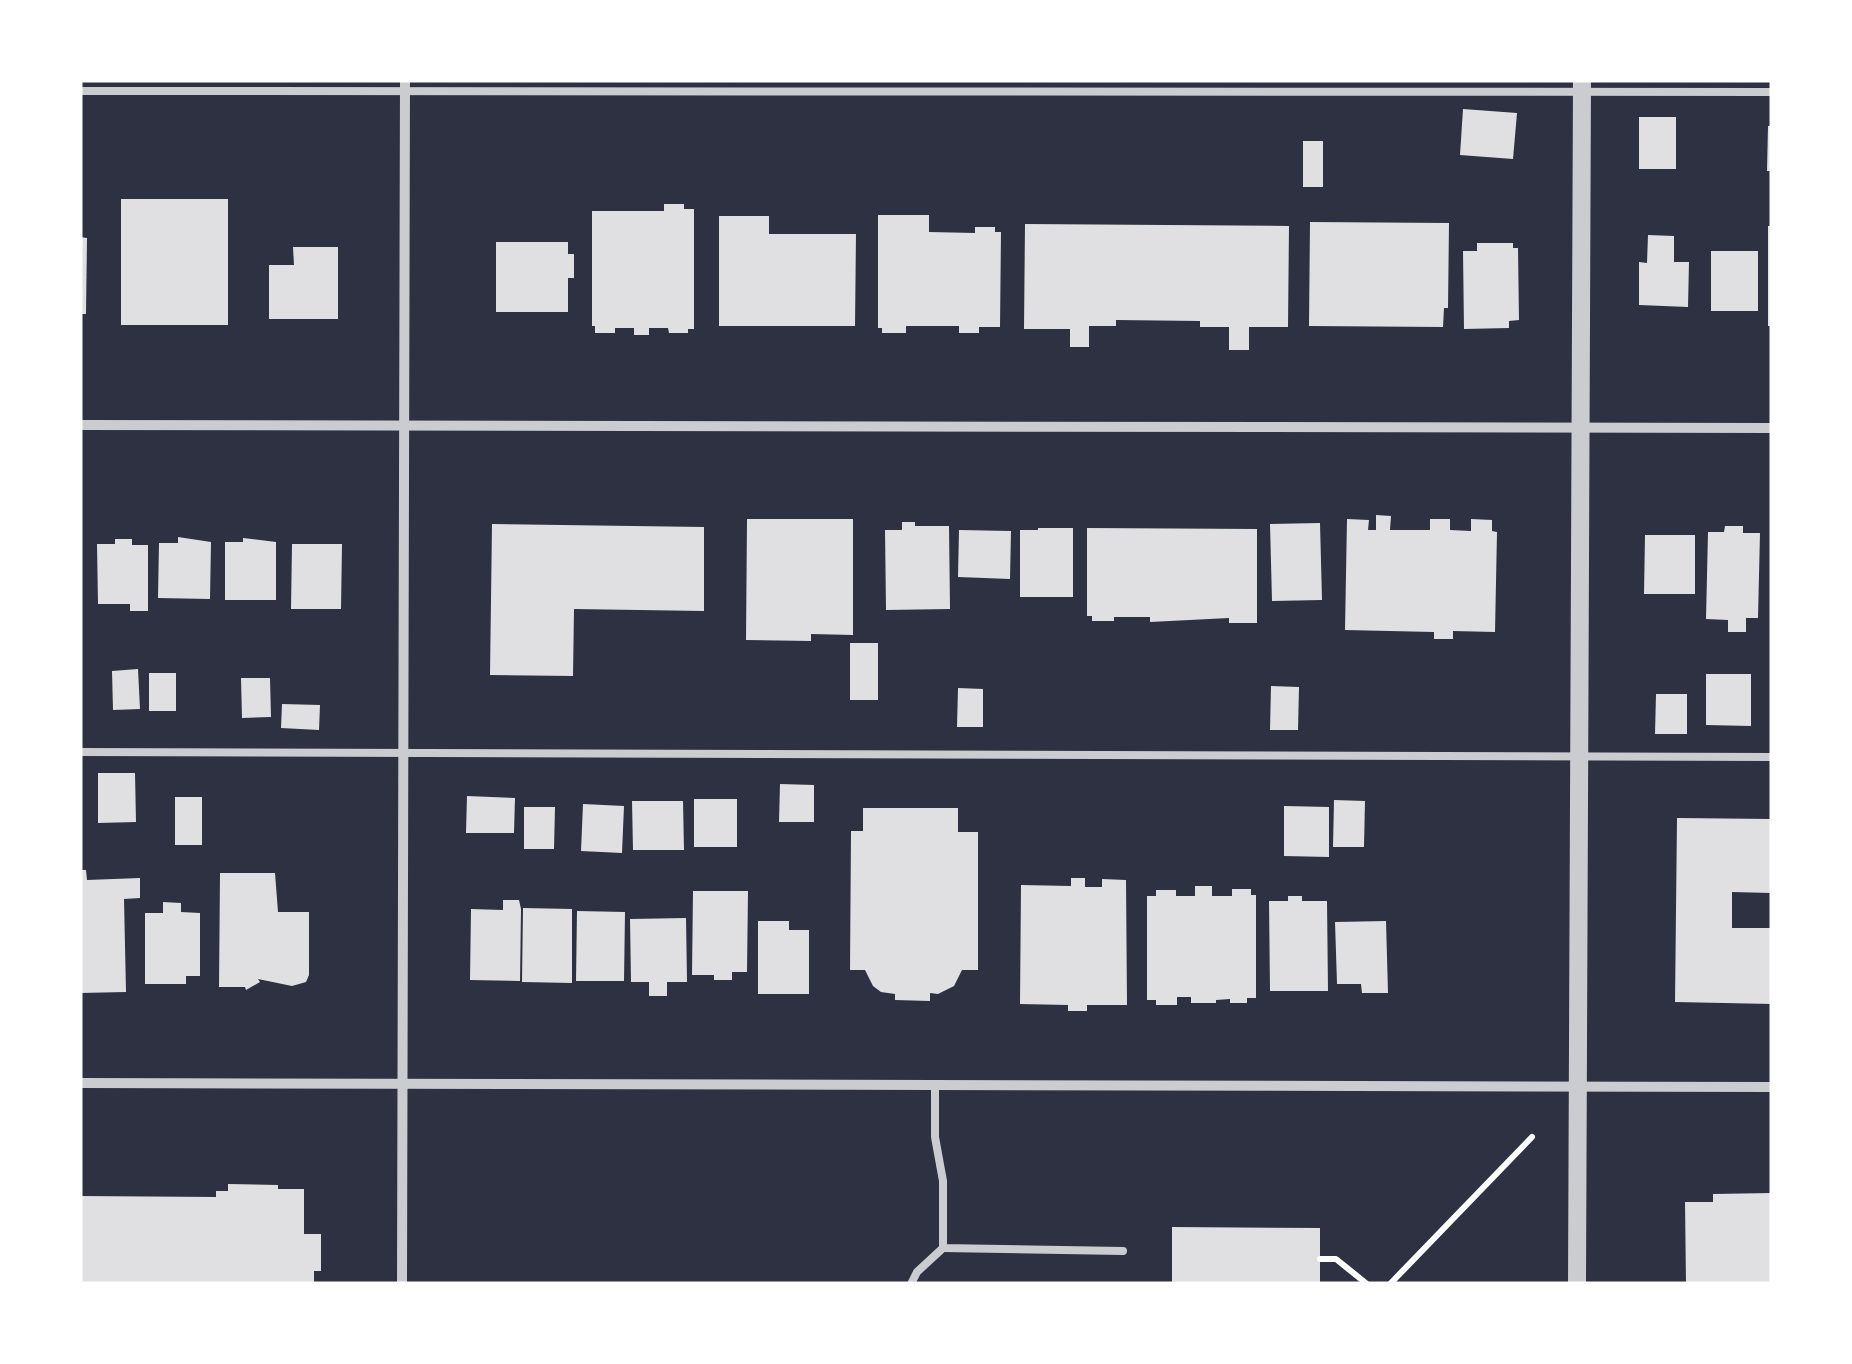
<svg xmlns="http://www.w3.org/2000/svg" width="1852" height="1364" viewBox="0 0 1852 1364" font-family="Helvetica,sans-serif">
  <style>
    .building { fill: #e0e0e3 }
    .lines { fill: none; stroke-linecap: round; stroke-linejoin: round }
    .path { stroke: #fff; stroke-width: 6 }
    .service { stroke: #caccd0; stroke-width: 8 }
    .minor { stroke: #caccd0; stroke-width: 10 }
    .tertiary { stroke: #caccd0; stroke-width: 18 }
  </style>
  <rect width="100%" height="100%" fill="#2d3142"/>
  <g class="building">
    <polygon points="1463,109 1517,113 1513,159 1460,155"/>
    <rect x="1639" y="117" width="37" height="52"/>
    <polygon points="1768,126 1772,126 1772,171 1767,171"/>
    <rect x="1303" y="141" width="20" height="46"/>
    <rect x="121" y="199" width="107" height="126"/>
    <polygon points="664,204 684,204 684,209 694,209 694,329 688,329 688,333 669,333 668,328 649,328 649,335 634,335 634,328 615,328 615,333 595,333 595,326 592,326 592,211 664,211"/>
    <polygon points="878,215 929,215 929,232 975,233 975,227 995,227 995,232 1001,232 1000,327 979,327 979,333 959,333 959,326 906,326 906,333 882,333 882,328 878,328"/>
    <polygon points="719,216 769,216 769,234 856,234 855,326 719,326"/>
    <polygon points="1310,222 1449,223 1448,308 1444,308 1443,327 1309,326"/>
    <polygon points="1025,224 1289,226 1288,327 1249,327 1249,350 1229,350 1229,327 1200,327 1200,321 1116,320 1116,326 1089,326 1089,347 1070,347 1070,329 1024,329"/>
    <rect x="1768" y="226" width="4" height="100"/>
    <polygon points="1648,235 1674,236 1674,262 1689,262 1688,307 1639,305 1639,262 1647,263"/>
    <polygon points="80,237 87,238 86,314 80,314"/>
    <polygon points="496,242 568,242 568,254 574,254 574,278 568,278 568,312 496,312"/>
    <polygon points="1477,243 1513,243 1513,248 1518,248 1519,320 1509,321 1509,328 1464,329 1463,251 1477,251"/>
    <polygon points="293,247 338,247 338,319 269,319 269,265 294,265"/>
    <rect x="1711" y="251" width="47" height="60"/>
    <polygon points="1376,515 1391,516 1390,530 1430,530 1430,519 1450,519 1450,530 1471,531 1471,519 1492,520 1492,531 1497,532 1495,632 1453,631 1453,639 1434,639 1434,632 1345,630 1347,519 1369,520 1368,530 1376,530"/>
    <polygon points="747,519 853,519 853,635 811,634 811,641 746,640"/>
    <polygon points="902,522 915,522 915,526 949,526 950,609 886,610 885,530 902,530"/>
    <polygon points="1320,523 1322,600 1272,601 1270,524"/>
    <polygon points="492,524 704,527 704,611 574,609 573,676 490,675"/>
    <polygon points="1725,526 1743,526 1743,533 1760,533 1758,618 1746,618 1746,632 1728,632 1728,620 1706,619 1708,532 1724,532"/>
    <polygon points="1038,528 1073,528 1073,597 1020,597 1020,530 1038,530"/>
    <polygon points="1087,528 1257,529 1257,623 1229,623 1229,618 1150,622 1150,617 1114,617 1114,621 1092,621 1092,616 1087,616"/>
    <polygon points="959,530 1011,531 1010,579 958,577"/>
    <polygon points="1645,535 1695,535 1695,594 1644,594"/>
    <polygon points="178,537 211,542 210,599 158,598 159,543 178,543"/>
    <polygon points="243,538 276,542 276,600 225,600 225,542 243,542"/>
    <polygon points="115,539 132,539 132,545 148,545 148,611 130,611 130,604 98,604 97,544 115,544"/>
    <polygon points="292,544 342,544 341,609 291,609"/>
    <rect x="850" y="643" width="28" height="57"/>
    <polygon points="138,669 140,709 113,710 112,671"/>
    <rect x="149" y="673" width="27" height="38"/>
    <polygon points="1706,674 1751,674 1751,726 1706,725"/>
    <polygon points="241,678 270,678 271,717 242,718"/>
    <polygon points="1271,686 1299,687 1298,730 1270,730"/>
    <polygon points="958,688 983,689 983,727 957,727"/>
    <polygon points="1656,694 1687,694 1687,734 1655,734"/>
    <polygon points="282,704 320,705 319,730 281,728"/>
    <polygon points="98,773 135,773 136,822 98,823"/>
    <polygon points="780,784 814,785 814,822 779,822"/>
    <polygon points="467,796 515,798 514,833 466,833"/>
    <rect x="175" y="797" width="27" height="48"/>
    <rect x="694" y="799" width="43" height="48"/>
    <polygon points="1334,800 1365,801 1364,847 1333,847"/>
    <polygon points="632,801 683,801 684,850 633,850"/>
    <polygon points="583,804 624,806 622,853 581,851"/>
    <polygon points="1284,806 1329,807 1329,857 1284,856"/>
    <polygon points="524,807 555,807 554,849 524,849"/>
    <polygon points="863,808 958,808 958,832 978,832 978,970 962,970 954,986 938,994 930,993 930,1001 895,1000 895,994 881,992 873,986 865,970 850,970 851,831 863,831"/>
    <polygon points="1677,818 1772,819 1772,893 1732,892 1732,928 1772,928 1772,1004 1675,1002"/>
    <polygon points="80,870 86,870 87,880 140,878 140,898 124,899 126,992 80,993"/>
    <polygon points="220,873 275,873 278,912 309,912 309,975 306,982 292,986 258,979 260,982 246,990 245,987 219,987"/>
    <polygon points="1071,878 1085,878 1085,887 1102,887 1102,879 1126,880 1127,1005 1087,1005 1087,1011 1068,1011 1068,1005 1020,1004 1021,885 1071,886"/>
    <polygon points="1195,886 1212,886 1212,896 1232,896 1232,889 1251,889 1251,895 1256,895 1256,998 1247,998 1247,1003 1230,1003 1230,999 1216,1000 1216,1003 1191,1003 1191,997 1177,997 1177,1005 1156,1005 1156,1000 1147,1000 1147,896 1156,896 1156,890 1176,890 1176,896 1195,896"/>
    <polygon points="693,891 748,891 747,972 732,972 732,980 714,980 714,975 692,975"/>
    <polygon points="1288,896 1302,896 1302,901 1327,901 1328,991 1270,991 1269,901 1288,901"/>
    <polygon points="503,900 519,900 521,909 520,981 470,980 471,909 503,910"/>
    <polygon points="163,902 181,903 181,912 200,913 200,976 186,976 186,984 145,984 145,913 163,913"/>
    <polygon points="523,908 572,909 572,983 522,982"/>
    <polygon points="577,911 625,912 624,981 576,981"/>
    <polygon points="686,918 687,982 667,982 667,996 649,996 649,982 631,982 630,919"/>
    <polygon points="758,921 789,921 789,930 809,930 809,994 758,994"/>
    <polygon points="1386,921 1388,993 1362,993 1361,984 1337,984 1335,922"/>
    <polygon points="228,1184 278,1185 278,1189 304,1189 304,1234 321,1234 321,1271 314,1271 314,1284 80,1284 80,1196 216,1197 216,1191 228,1191"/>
    <polygon points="1772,1193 1772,1284 1686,1284 1685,1202 1713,1202 1713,1194"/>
    <polygon points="1172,1227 1320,1228 1320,1284 1172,1284"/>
  </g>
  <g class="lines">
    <g class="path">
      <polyline points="1320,1259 1336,1259 1367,1284"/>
      <polyline points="1390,1284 1532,1137"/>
    </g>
    <g class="service">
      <polyline points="80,91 1772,92"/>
      <polyline points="80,752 1772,757"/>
      <polyline points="935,1085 935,1137 943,1181 943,1248 1123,1251"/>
      <polyline points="911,1284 917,1272 943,1248"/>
    </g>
    <g class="minor">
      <polyline points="80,425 1772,428"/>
      <polyline points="80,1083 1772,1087"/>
      <polyline points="402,1284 405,80"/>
    </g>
    <polyline class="tertiary" points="1577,1284 1582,80"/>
  </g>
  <rect width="1852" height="1364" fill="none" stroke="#ffffff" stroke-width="165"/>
</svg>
